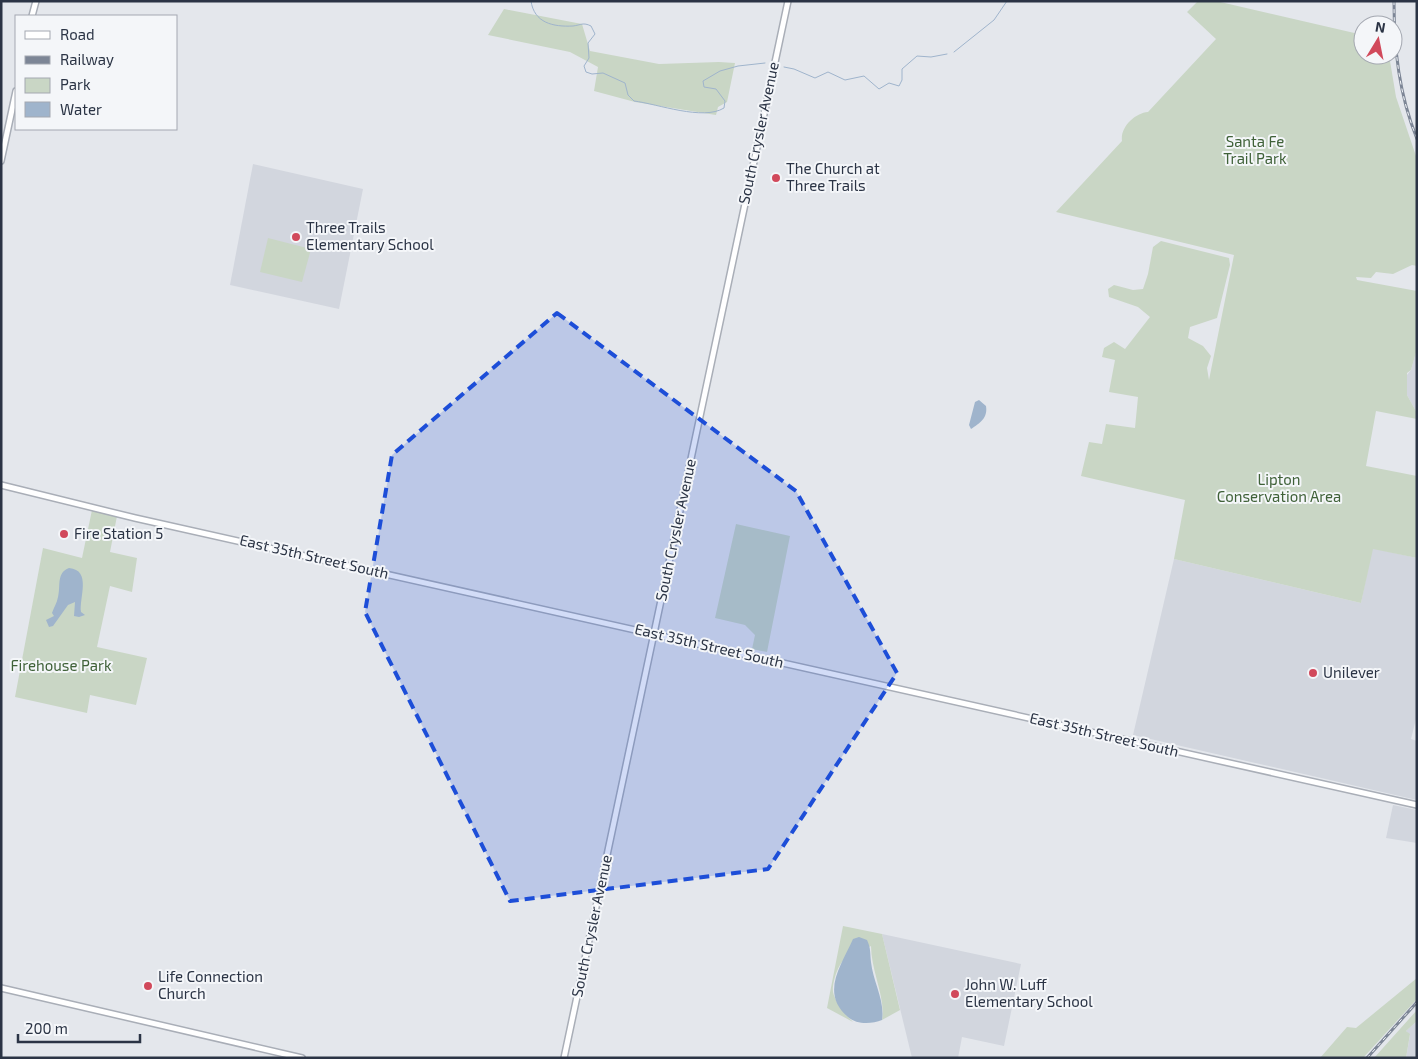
<svg xmlns="http://www.w3.org/2000/svg" width="1418" height="1059" viewBox="0 0 1418 1059" font-family="'Exo 2',sans-serif">
  <style>
    .built { fill: #d2d6de }
    .green { fill: #c9d6c5 }
    .water { fill: #9fb4cc }
    .lines { fill: none; stroke-linecap: round; stroke-linejoin: round }
    .stream { stroke: #9fb4cc; stroke-width: 1 }
    .secondary-casing { stroke: #a9aeb7; stroke-width: 8 }
    .secondary { stroke: #fff; stroke-width: 5 }
    .rail-casing { stroke: #7d8696; stroke-width: 3 }
    .rail { stroke: #f4f6f9; stroke-width: 1; stroke-dasharray: 4; stroke-linecap: butt }
    .marked { fill: #1d4ed8; fill-opacity: 0.2; stroke: #1d4ed8; stroke-width: 4; stroke-dasharray: 10 6; stroke-linejoin: round }
    .poi-dot { fill: #d1495b; stroke: #f4f6f9; stroke-width: 2 }
    .labels { text-anchor: middle; stroke-width: 4; stroke-linejoin: round; paint-order: stroke }
    .street-label { font-size: 15px; fill: #2b3445; stroke: #f4f6f9 }
    .park-label { font-size: 15px; fill: #3f6138; stroke: #f4f6f9 }
    .poi-label { font-size: 15px; fill: #2b3445; stroke: #f4f6f9; text-anchor: start }
  </style>
  <rect width="100%" height="100%" fill="#e4e7ec"/>
  <g class="built">
    <polygon points="253,164 363,189 339,309 230,285"/>
    <polygon points="1417,349 1417,413 1407,395 1407,375 1411,370"/>
    <polygon points="1372,548 1417,558 1417,715 1411,739 1417,741 1417,800 1133,735 1174,559 1361,603"/>
    <polygon points="1393,805 1417,810 1417,843 1386,838"/>
    <polygon points="882,934 1021,964 1004,1046 962,1037 958,1058 912,1058"/>
    <polygon points="1417,1021 1417,1058 1406,1058 1410,1035 1406,1031"/>
  </g>
  <g class="green">
    <path d="M1198,1H1216L1363,35V55H1389L1396,97L1417,159V266L1412,265L1393,274L1376,272L1371,278L1356,277L1357,280L1417,291V349L1411,370L1407,373V395L1417,413V419L1376,411L1366,466L1417,476V558L1373,549L1361,603L1174,559L1185,500L1081,476L1089,442L1102,444L1106,424L1135,428L1138,397L1109,392L1115,360L1102,357L1104,348L1114,342L1125,349L1150,317L1138,307L1109,297L1108,289L1114,285L1133,290L1143,289L1148,274L1153,247L1161,241L1229,258L1230,265L1217,318L1190,327L1188,338L1203,346L1211,356L1207,368L1209,380L1234,255L1056,212L1122,141C1120,127 1135,113 1148,112L1216,39L1187,12Z"/>
    <polygon points="504,9 582,24 590,51 659,64 719,62 735,63 727,102 718,107 716,115 635,102 594,91 598,67 570,52 488,35"/>
    <polygon points="268,238 311,249 302,282 260,272"/>
    <polygon points="92,510 117,516 110,552 137,558 132,592 110,586 97,647 147,658 136,705 90,695 87,713 15,697 43,548 82,558"/>
    <polygon points="736,524 790,536 767,652 752,649 755,635 745,625 715,618"/>
    <path d="M843,926L882,934L900,1010L882,1020C886,998 871,971 871,946C863,950 852,953 845,959C838,964 832,983 833,992C835,1002 846,1015 853,1022L827,1008Z"/>
    <polygon points="1417,978 1417,999 1363,1058 1320,1058 1347,1027 1356,1028"/>
    <polygon points="1417,1010 1417,1021 1406,1031 1410,1034 1406,1058 1374,1058"/>
  </g>
  <g class="water">
    <path d="M979,400L986,406C988,418 980,423 971,429L969,425L975,402Z"/>
    <path d="M69,568C92,570 79,598 81,612L85,615L79,617L74,616L75,602L68,605L53,626L49,627L46,620L54,616L52,613C54,607 57,603 58,597C61,586 56,573 69,568Z"/>
    <path d="M859,937L867,940C871,948 870,954 871,962C873,982 885,1000 882,1020C872,1024 857,1025 848,1017C820,993 841,966 853,939Z"/>
  </g>
  <g class="lines">
    <g class="stream">
      <path d="M531,1C534,23 553,27 573,26C581,25 583,22 591,26L595,34L588,43L589,58L584,66L586,72L592,74L603,73L625,83L628,95L634,101C658,104 703,121 724,108L725,101L716,89L704,87L703,81L720,71L738,66L765,63"/>
      <polyline points="954,52 994,20 1007,1"/>
      <polyline points="784,67 794,69 815,78 828,72 845,80 864,76 879,89 889,83 899,86 902,80 902,69 917,56 931,57 947,54"/>
    </g>
    <defs>
      <g id="secondary">
        <polyline points="32,16 36,1"/>
        <polyline points="1,161 16,91"/>
        <polyline points="1,485 135,518 1417,805"/>
        <polyline points="1,988 302,1058"/>
        <polyline points="564,1058 788,1"/>
      </g>
    </defs>
    <use href="#secondary" class="secondary-casing"/>
    <use href="#secondary" class="secondary"/>
    <defs>
      <g id="rail">
        <path d="M1394,1C1394,50 1399,94 1417,139"/>
        <polyline points="1367,1058 1417,1002"/>
      </g>
    </defs>
    <use href="#rail" class="rail-casing"/>
    <use href="#rail" class="rail"/>
  </g>
  <path class="marked" d="M557,313L796,491L897,673L768,869L510,901L365,612L392,455Z"/>
  <g class="poi-dot">
    <circle cx="776" cy="178" r="5"/>
    <circle cx="296" cy="237" r="5"/>
    <circle cx="64" cy="534" r="5"/>
    <circle cx="1313" cy="673" r="5"/>
    <circle cx="148" cy="986" r="5"/>
    <circle cx="955" cy="994" r="5"/>
  </g>
  <g class="labels">
    <g class="street-label">
      <text transform="translate(759 133) rotate(-78)" y="5">South Crysler Avenue</text>
      <text transform="translate(676 530) rotate(-78)" y="5">South Crysler Avenue</text>
      <text transform="translate(314 557) rotate(13)" y="5">East 35th Street South</text>
      <text transform="translate(709 646) rotate(13)" y="5">East 35th Street South</text>
      <text transform="translate(1104 735) rotate(13)" y="5">East 35th Street South</text>
      <text transform="translate(592 926) rotate(-78)" y="5">South Crysler Avenue</text>
    </g>
    <g class="park-label">
      <text x="1255" y="147">Santa Fe<tspan x="1255" dy="17">Trail Park</tspan></text>
      <text x="1279" y="485">Lipton<tspan x="1279" dy="17">Conservation Area</tspan></text>
      <text x="61" y="671">Firehouse Park</text>
    </g>
    <g class="poi-label">
      <text x="786" y="174">The Church at<tspan x="786" dy="17">Three Trails</tspan></text>
      <text x="306" y="233">Three Trails<tspan x="306" dy="17">Elementary School</tspan></text>
      <text x="74" y="539">Fire Station 5</text>
      <text x="1323" y="678">Unilever</text>
      <text x="158" y="982">Life Connection<tspan x="158" dy="17">Church</tspan></text>
      <text x="965" y="990">John W. Luff<tspan x="965" dy="17">Elementary School</tspan></text>
    </g>
  </g>
  <rect width="1418" height="1059" fill="none" stroke="#2b3445" stroke-width="5"/>
  <rect x="15" y="15" width="162" height="115" fill="#f4f6f9" stroke="#a4a8b1"/>
  <rect x="25" y="31" width="25" height="8" fill="#ffffff" stroke="#a4a8b1"/>
  <text x="60" y="40" font-size="15" fill="#2b3445">Road</text>
  <rect x="25" y="56" width="25" height="8" fill="#7d8696" stroke="#a4a8b1"/>
  <text x="60" y="65" font-size="15" fill="#2b3445">Railway</text>
  <rect x="25" y="78" width="25" height="15" fill="#c9d6c5" stroke="#a4a8b1"/>
  <text x="60" y="90" font-size="15" fill="#2b3445">Park</text>
  <rect x="25" y="102" width="25" height="15" fill="#9fb4cc" stroke="#a4a8b1"/>
  <text x="60" y="115" font-size="15" fill="#2b3445">Water</text>
  <g transform="translate(1378 40) rotate(10)"><circle r="24" fill="#f4f6f9" stroke="#a4a8b1"/>
  <path d="M0-4L9 19L0 12L-9 19Z" fill="#d1495b"/>
  <text y="-8" font-size="14" font-weight="bold" text-anchor="middle" fill="#2b3445">N</text>
  </g>
  <path d="M18 1034v8h122v-8" fill="none" stroke="#2b3445" stroke-width="2.5"/>
  <text x="25" y="1034" font-size="15" fill="#2b3445" stroke="#f4f6f9" stroke-width="4" paint-order="stroke">200 m</text>
</svg>
